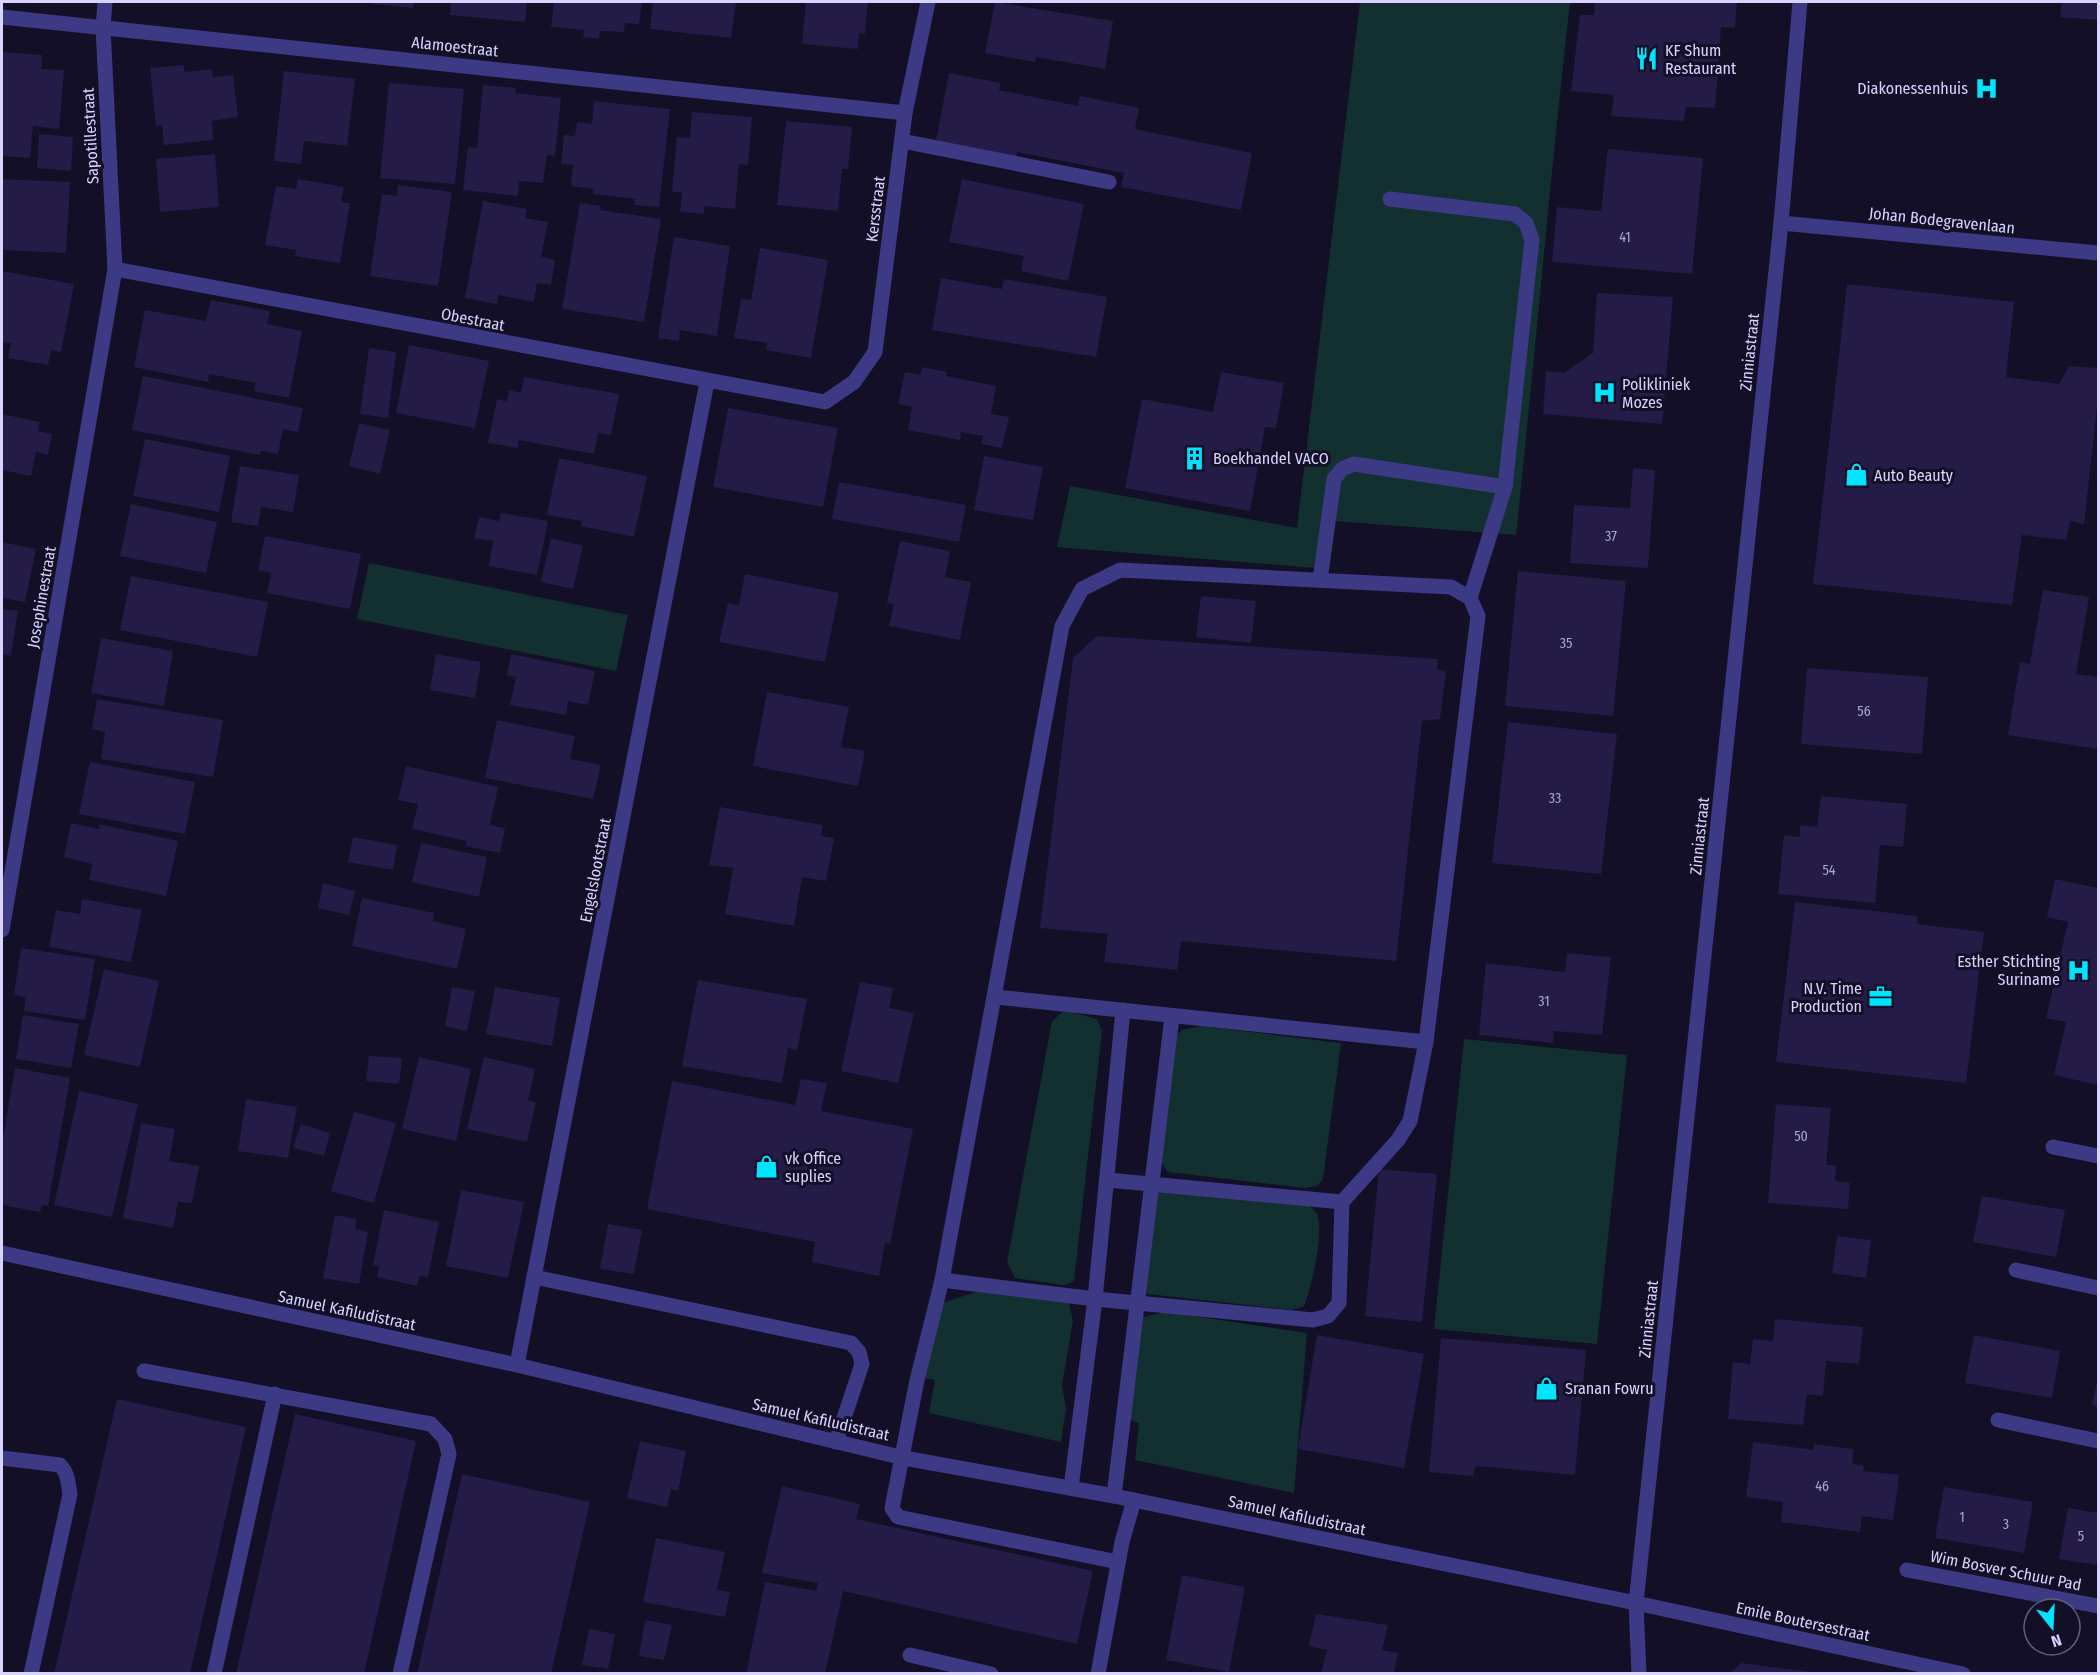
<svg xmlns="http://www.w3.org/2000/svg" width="2100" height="1675" viewBox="0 0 2100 1675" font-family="'Fira Sans Condensed',sans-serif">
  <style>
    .green { fill: #12302f }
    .building { fill: #241b47 }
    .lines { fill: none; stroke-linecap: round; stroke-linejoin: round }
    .service { stroke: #3d3a85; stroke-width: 15 }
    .minor { stroke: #3d3a85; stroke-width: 15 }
    .tertiary { stroke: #3d3a85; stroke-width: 15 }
    .labels { text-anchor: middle; stroke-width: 6; stroke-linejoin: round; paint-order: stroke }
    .number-label { font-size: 14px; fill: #aca6d1 }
    .street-label { font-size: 16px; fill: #d9d4ff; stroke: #130f26 }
    .poi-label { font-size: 16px; fill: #d9d4ff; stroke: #130f26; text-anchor: start }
  </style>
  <rect width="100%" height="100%" fill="#130f26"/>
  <g class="green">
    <path d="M1360,2H1570C1550,179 1535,357 1516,535L1321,520L1316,568L1057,547L1070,486L1297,528Z"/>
    <polygon points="369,563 628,615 616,671 357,619"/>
    <polygon points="1065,1010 1097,1019 1102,1031 1074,1281 1064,1285 1015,1278 1007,1262 1052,1021"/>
    <polygon points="1201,1026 1341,1043 1323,1179 1317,1186 1305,1188 1168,1172 1159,1158 1170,1041 1182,1030"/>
    <polygon points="1464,1039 1627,1055 1597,1344 1434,1329"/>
    <path d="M1163,1190L1309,1206C1313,1209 1317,1212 1318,1217C1323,1238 1312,1286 1304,1306L1292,1310L1147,1294L1143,1285L1156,1194Z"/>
    <polygon points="982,1290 1069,1303 1073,1321 1062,1385 1066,1409 1061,1442 929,1413 935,1380 925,1378 942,1303"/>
    <polygon points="1166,1312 1307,1333 1294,1493 1135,1460 1139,1423 1128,1419 1143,1317"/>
  </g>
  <g class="building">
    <polygon points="373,2 414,2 413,8 372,4"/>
    <polygon points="451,2 527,2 525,22 450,15"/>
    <polygon points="554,2 642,2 639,24 625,23 624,32 600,31 599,39 583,37 584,30 551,27"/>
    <polygon points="653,2 736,2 731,38 650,29"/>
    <polygon points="806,2 868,2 865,34 859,33 858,49 802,44"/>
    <polygon points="995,2 1113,21 1105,69 1036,57 1035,62 985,53"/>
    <polygon points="1595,2 1737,2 1735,28 1721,27 1715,108 1686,107 1684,121 1611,116 1614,95 1571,91 1580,15 1594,15"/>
    <polygon points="2062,2 2098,2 2098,20 2060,17"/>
    <polygon points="2,52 42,55 41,69 64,70 59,129 33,126 30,158 2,156"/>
    <polygon points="184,65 184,72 212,69 213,77 233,75 238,117 212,121 213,140 164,145 162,125 156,126 150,68"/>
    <polygon points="284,71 355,79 347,146 304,141 301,164 274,161"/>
    <polygon points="949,73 1001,83 999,90 1078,106 1080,96 1139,108 1135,129 1252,153 1241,210 1121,187 1124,173 1017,152 1016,157 936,141"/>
    <polygon points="389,83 464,89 455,184 380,178"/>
    <polygon points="483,85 516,88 515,93 561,98 555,156 547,155 543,183 519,181 518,196 463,190 468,147 477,148"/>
    <polygon points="594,101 670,109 659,207 634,205 635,199 593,194 594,189 571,186 573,165 561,164 564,135 575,136 577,122 592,124"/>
    <polygon points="692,112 752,117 748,165 739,164 735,209 704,206 704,214 680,212 682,192 672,192 677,137 690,138"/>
    <polygon points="786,121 852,127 848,169 842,169 838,211 777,205"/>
    <polygon points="39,134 73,137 71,171 37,168"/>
    <polygon points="1608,149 1703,158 1692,274 1552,262 1557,207 1601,211"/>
    <polygon points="215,154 219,207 160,212 156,159"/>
    <polygon points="2,179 70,182 66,253 2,250"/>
    <polygon points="298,179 344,187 341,202 350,203 340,263 295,256 296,250 265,245 276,186 296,189"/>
    <polygon points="962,179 1084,204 1068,281 1021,271 1024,256 949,242"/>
    <polygon points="398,185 452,192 438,286 370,276 382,194 397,196"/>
    <polygon points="483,201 527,209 525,218 548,222 541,257 555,260 551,285 537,283 534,302 498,295 497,304 465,298"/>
    <polygon points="580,203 601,206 600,210 661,219 644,322 562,309"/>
    <polygon points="674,237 730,246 717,336 680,330 679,341 658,338"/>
    <polygon points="760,248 828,260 811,358 766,350 767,343 734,338 741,299 751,300"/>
    <polygon points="2,271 74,284 61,352 51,350 48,365 8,358 11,343 2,342"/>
    <polygon points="941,278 1002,289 1004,279 1107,297 1096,357 932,330"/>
    <polygon points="1847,284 2014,302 2006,377 2059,384 2069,366 2098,368 2098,399 2084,524 2070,521 2066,540 2022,535 2012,605 1813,584"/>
    <polygon points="1597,293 1673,297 1662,424 1543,414 1546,371 1564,373 1593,353"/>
    <polygon points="211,300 270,311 267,324 302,331 289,398 254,391 256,383 209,374 208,382 134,367 145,310 206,321"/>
    <polygon points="409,345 489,361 475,428 396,413"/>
    <polygon points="369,348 396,352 388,418 360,414"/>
    <polygon points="922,367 947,372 946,376 996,386 991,414 1009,417 1002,448 981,444 983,436 961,432 960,440 908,430 912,407 898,404 905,372 920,375"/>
    <polygon points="1221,372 1284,383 1276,428 1265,427 1250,511 1125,488 1142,399 1213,412"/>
    <polygon points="143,376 303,408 298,432 283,429 278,454 261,451 260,455 132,430"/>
    <polygon points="524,377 619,394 611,435 598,433 594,454 519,440 518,448 488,443 497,399 507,401 509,390 521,393"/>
    <polygon points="728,408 838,428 823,507 713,487"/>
    <polygon points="2,414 40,422 38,431 52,434 48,455 36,452 31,476 2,470"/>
    <polygon points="359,423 390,430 380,474 349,466"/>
    <polygon points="145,439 230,456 219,512 133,496"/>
    <polygon points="984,456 1043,467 1033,520 974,510"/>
    <polygon points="559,458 647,476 634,537 581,526 582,521 547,515"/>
    <polygon points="240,466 299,475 293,512 261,507 258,526 231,522"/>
    <polygon points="1633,468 1655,470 1648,568 1570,563 1574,505 1630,508"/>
    <polygon points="839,482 966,505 959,542 832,519"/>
    <polygon points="131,504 217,522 206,573 120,556"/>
    <polygon points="501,513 548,521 537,575 489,566 493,541 474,538 479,517 499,521"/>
    <polygon points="265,536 361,554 350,609 267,593 271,573 258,570"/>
    <polygon points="551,538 583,546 573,589 541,582"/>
    <polygon points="900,541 950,551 945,577 971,582 960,640 889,626 894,604 887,603"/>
    <polygon points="2,542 36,549 25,602 2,598"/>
    <polygon points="1518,571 1626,581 1613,716 1505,706"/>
    <polygon points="745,574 839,593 825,662 719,642 728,603 739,605"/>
    <polygon points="131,576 268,602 257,657 120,630"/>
    <polygon points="2043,590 2089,597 2076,674 2098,677 2098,749 2008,735 2020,662 2030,664"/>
    <polygon points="1201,596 1256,601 1251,643 1196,637"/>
    <polygon points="2,609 18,611 11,656 2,654"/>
    <polygon points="1097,636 1438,659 1437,669 1446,671 1440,719 1422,721 1396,961 1181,941 1177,970 1104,962 1108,934 1040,928 1073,658"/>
    <polygon points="101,638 173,651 164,706 91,693"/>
    <polygon points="436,654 481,662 475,698 430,690"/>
    <polygon points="511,654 595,671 588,705 568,701 566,715 510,705 516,677 507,676"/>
    <polygon points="1807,668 1928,677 1922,754 1801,744"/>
    <polygon points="767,692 849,707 841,747 865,751 858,786 753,766"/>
    <polygon points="97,699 223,720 213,777 101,759 105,732 92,729"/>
    <polygon points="497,720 575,736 570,759 601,765 593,799 485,778"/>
    <polygon points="1508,722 1617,734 1601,874 1492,863"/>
    <polygon points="90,762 195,782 185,834 79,814"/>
    <polygon points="406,766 498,787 490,825 505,828 500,853 465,846 467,841 412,829 418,804 398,800"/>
    <polygon points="1821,796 1907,804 1903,847 1880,845 1875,903 1778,894 1784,835 1800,837 1800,825 1817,827"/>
    <polygon points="720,807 823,825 821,836 834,838 826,881 802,877 794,926 725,914 733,868 709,865"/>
    <polygon points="71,823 99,829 99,824 178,841 166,896 89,880 92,864 64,857"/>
    <polygon points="353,837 397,845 393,870 348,862"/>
    <polygon points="421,843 487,857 479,897 412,882"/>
    <polygon points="2055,879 2098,888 2098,1085 2054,1075 2066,1022 2046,1018 2068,922 2047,917"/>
    <polygon points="323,883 355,891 349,915 318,908"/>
    <polygon points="362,898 434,913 433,921 466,929 457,969 352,946"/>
    <polygon points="82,899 142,910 131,962 49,947 56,910 80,914"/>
    <polygon points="1795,902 1917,916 1917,924 1984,932 1966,1083 1776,1062"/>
    <polygon points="21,948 95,959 85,1020 24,1011 26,997 14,995"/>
    <polygon points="1567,953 1611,957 1602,1035 1554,1031 1553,1043 1479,1035 1486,963 1565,972"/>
    <polygon points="104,969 159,981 140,1067 84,1055"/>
    <polygon points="698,980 807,999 797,1051 788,1048 782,1083 682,1066"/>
    <polygon points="860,982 893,988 889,1008 914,1013 898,1083 841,1071"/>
    <polygon points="452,987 475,991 467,1031 445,1026"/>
    <polygon points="495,987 560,998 552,1046 486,1034"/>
    <polygon points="23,1015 79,1024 71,1068 16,1059"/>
    <polygon points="369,1056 402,1058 399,1084 366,1081"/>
    <polygon points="419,1057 471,1069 456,1141 402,1129"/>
    <polygon points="484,1057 535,1069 528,1100 536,1102 527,1142 467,1129"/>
    <polygon points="15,1068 70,1078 48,1206 42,1205 40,1212 2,1205 2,1145"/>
    <polygon points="801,1079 827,1083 821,1111 913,1129 890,1244 885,1243 879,1276 812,1262 815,1242 647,1209 672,1081 795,1105"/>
    <polygon points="79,1091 138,1104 112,1217 54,1205"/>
    <polygon points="246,1099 297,1107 288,1158 238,1151"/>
    <polygon points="1776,1104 1831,1108 1826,1165 1836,1165 1835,1181 1850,1183 1848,1209 1768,1203"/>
    <polygon points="354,1112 396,1123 374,1203 331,1191"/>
    <polygon points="141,1123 175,1129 169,1161 199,1166 192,1203 178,1202 173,1228 123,1218"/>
    <polygon points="301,1124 330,1133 324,1156 293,1148"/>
    <polygon points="1379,1169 1437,1174 1422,1322 1365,1316"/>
    <polygon points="461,1190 524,1202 508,1278 446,1266"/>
    <polygon points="1982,1196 2065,1210 2056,1257 1973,1242"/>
    <polygon points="384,1210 439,1222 428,1277 420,1276 417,1286 377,1277 379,1266 373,1265"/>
    <polygon points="335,1215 357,1219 355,1229 368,1232 359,1284 323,1278"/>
    <polygon points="608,1224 642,1230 634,1274 600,1269"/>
    <polygon points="1837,1236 1871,1240 1866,1278 1832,1273"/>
    <polygon points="1775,1319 1863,1327 1859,1364 1826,1361 1823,1396 1807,1394 1803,1425 1728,1419 1733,1362 1750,1364 1753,1339 1773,1341"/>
    <polygon points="1317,1335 1424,1354 1404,1468 1298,1449"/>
    <polygon points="1974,1335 2060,1351 2052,1398 1965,1383"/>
    <polygon points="1441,1338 1586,1350 1575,1475 1476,1466 1473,1476 1429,1472"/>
    <polygon points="2098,1378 2098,1407 2092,1405"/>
    <polygon points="117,1399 246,1427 190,1674 54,1674"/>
    <polygon points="295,1414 416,1441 364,1674 236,1674"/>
    <polygon points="640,1441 686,1451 678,1491 671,1489 667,1507 627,1498"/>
    <polygon points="1753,1442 1814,1450 1814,1444 1854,1449 1852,1464 1864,1466 1863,1471 1899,1475 1893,1520 1862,1516 1860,1532 1781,1522 1783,1502 1746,1497"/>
    <polygon points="462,1474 590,1502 551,1674 417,1674"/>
    <polygon points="782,1486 860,1504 856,1519 1093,1571 1077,1644 843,1591 825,1674 746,1674 765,1582 816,1591 818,1583 762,1573"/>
    <polygon points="1944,1487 2033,1502 2024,1553 1935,1538"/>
    <polygon points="2068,1508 2098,1513 2098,1565 2059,1559"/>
    <polygon points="656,1538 725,1552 717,1590 730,1592 725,1617 643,1602"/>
    <polygon points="1182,1575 1245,1587 1229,1672 1166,1660"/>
    <polygon points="1316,1614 1388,1625 1382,1650 1398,1653 1394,1674 1321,1674 1327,1650 1309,1646"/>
    <polygon points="645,1620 672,1625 664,1660 639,1656"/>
    <polygon points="589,1629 615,1634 608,1669 582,1665"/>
    <polygon points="1741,1663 1810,1672 1810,1674 1729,1674"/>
  </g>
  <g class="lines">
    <g class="service">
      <polyline points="902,141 1109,182"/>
      <polyline points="1390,199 1515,214 1526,223 1532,240 1505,487 1470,598"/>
      <polyline points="1320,580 1334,479 1342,469 1354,464 1505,487"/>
      <polyline points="996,997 1426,1042"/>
      <polyline points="2053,1147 2098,1156"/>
      <polyline points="2016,1270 2098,1288"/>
      <polyline points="534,1277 851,1343 859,1352 862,1364 836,1442"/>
      <polyline points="942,1280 1095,1299 1313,1320 1328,1316 1339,1303 1342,1202 1108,1180"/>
      <polyline points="144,1371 431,1424 445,1439 449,1454 400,1674"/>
      <polyline points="1998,1420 2098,1441"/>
      <path d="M2,1458L60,1465C68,1473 68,1483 70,1494L31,1674"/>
      <polyline points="1071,1488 1095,1299 1123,1010"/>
      <polyline points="1114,1496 1172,1017"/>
      <polyline points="1118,1562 898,1517 892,1508 917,1380 942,1280 1062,626 1082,589 1120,570 1451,587 1470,598 1478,616 1426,1042 1410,1121 1398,1140 1342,1202"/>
      <polyline points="1907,1570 2098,1606"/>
      <polyline points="910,1655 991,1674"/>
      <polyline points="214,1674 275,1394"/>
      <polyline points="1098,1674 1122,1542 1134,1500"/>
    </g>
    <g class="minor">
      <polyline points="2,17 905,113"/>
      <polyline points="1781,223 2098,253"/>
      <polyline points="115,269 825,402 854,382 875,352 905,113 928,2"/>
      <polyline points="2,930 115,269 103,27 105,2"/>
      <polyline points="517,1365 707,382"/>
      <polyline points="1636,1603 1963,1674"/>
    </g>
    <g class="tertiary">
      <polyline points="2,1253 517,1365 904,1458 1114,1496 1636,1603"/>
      <polyline points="1639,1674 1636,1603 1781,223 1800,2"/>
    </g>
  </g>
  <defs>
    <symbol id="restaurant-bare" viewBox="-9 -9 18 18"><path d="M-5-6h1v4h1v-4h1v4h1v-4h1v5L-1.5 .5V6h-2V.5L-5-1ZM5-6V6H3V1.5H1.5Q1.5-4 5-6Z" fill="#00e5ff" stroke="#130f26" stroke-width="2.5" paint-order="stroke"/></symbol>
    <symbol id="hospital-bare" viewBox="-9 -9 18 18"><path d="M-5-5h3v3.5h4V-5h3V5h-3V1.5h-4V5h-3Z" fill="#00e5ff" stroke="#130f26" stroke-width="2.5" paint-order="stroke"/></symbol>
    <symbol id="building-bare" viewBox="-9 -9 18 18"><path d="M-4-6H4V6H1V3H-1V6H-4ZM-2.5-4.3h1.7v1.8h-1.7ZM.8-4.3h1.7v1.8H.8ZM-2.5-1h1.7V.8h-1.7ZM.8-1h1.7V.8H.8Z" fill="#00e5ff" stroke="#130f26" stroke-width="2.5" paint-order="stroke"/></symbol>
    <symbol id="shop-bare" viewBox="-9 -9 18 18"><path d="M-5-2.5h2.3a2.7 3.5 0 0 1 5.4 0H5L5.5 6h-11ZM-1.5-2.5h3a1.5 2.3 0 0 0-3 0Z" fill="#00e5ff" stroke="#130f26" stroke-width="2.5" paint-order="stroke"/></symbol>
    <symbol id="office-bare" viewBox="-9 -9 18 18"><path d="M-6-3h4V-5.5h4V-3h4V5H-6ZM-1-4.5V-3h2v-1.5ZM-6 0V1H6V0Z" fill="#00e5ff" stroke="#130f26" stroke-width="2.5" paint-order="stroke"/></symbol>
  </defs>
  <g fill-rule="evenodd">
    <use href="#restaurant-bare" x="1630" y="42" width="33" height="33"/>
    <use href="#hospital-bare" x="1970" y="72" width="33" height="33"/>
    <use href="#hospital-bare" x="1588" y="376" width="33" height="33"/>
    <use href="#building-bare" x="1178" y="442" width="33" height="33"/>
    <use href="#shop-bare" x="1840" y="458" width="33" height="33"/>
    <use href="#hospital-bare" x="2062" y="954" width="33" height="33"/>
    <use href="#office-bare" x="1864" y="980" width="33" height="33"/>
    <use href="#shop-bare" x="750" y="1150" width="33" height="33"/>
    <use href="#shop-bare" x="1530" y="1372" width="33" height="33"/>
  </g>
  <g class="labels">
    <g class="number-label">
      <text x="1625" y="242">41</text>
      <text x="1611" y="541">37</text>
      <text x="1566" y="648">35</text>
      <text x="1864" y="716">56</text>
      <text x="1555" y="803">33</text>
      <text x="1829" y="875">54</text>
      <text x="1544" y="1006">31</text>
      <text x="1801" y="1141">50</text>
      <text x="1822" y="1491">46</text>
      <text x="1962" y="1522">1</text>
      <text x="2006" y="1529">3</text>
      <text x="2081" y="1541">5</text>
    </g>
    <g class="street-label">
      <text transform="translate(455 46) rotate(6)" y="6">Alamoestraat</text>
      <text transform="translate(90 136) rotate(-93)" y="6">Sapotillestraat</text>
      <text transform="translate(875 209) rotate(-83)" y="6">Kersstraat</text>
      <text transform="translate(1942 220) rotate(6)" y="6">Johan Bodegravenlaan</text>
      <text transform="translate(473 319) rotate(11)" y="6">Obestraat</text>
      <text transform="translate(1749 352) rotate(-84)" y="6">Zinniastraat</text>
      <text transform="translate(41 597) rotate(-80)" y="6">Josephinestraat</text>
      <text transform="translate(1699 836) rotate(-84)" y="6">Zinniastraat</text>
      <text transform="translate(595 870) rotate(-79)" y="6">Engelslootstraat</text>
      <text transform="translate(347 1310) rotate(12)" y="6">Samuel Kafiludistraat</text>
      <text transform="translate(1648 1319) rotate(-84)" y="6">Zinniastraat</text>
      <text transform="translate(821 1419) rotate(13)" y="6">Samuel Kafiludistraat</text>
      <text transform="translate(1297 1515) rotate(12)" y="6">Samuel Kafiludistraat</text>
      <text transform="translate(2006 1570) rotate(11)" y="6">Wim Bosver Schuur Pad</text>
      <text transform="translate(1803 1621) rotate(12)" y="6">Emile Boutersestraat</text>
    </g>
    <g class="poi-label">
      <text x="1665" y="56">KF Shum<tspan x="1665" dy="18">Restaurant</tspan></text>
      <text x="1968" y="94" text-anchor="end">Diakonessenhuis</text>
      <text x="1622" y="390">Polikliniek<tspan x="1622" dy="18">Mozes</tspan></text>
      <text x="1213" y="464">Boekhandel VACO</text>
      <text x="1874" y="481">Auto Beauty</text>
      <text x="2060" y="967" text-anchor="end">Esther Stichting<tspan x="2060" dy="18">Suriname</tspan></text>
      <text x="1862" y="994" text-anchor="end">N.V. Time<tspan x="1862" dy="18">Production</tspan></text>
      <text x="785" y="1164">vk Office<tspan x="785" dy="18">suplies</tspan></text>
      <text x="1565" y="1394">Sranan Fowru</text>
    </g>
  </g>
  <rect width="2100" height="1675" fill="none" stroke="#d9d4ff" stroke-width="6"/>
  <g transform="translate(2052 1627) rotate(162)"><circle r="28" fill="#130f26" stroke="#625e7d" stroke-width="1.5"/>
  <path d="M0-4.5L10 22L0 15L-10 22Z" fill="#00e5ff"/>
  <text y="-9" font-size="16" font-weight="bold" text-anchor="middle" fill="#d9d4ff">N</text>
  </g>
</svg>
